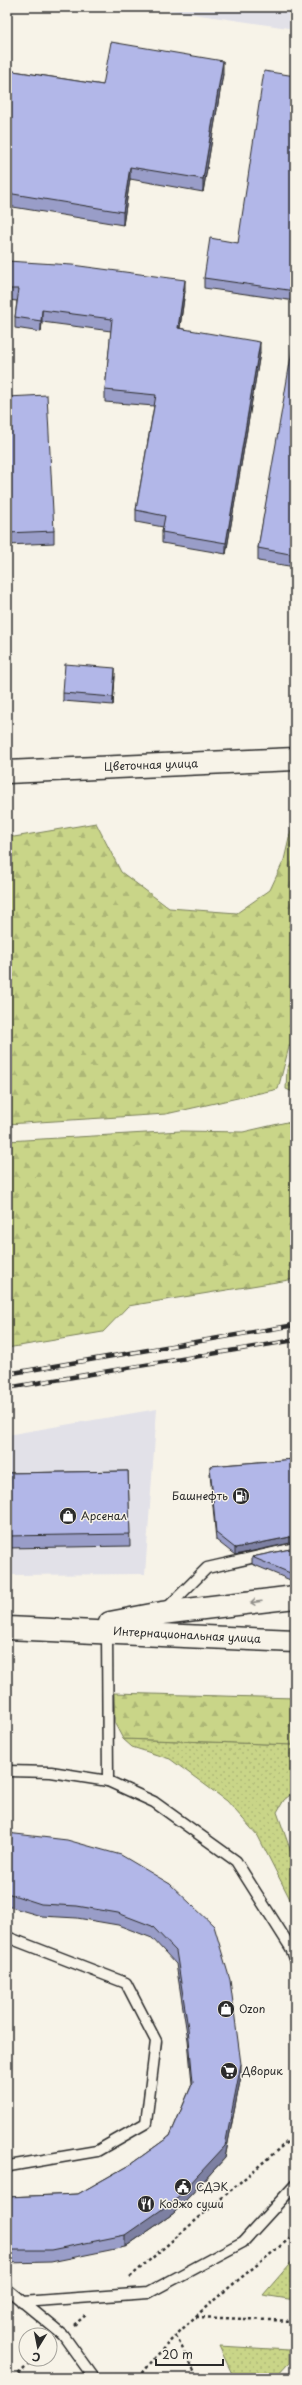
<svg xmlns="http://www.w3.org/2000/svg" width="302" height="2385" viewBox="0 0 302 2385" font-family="'Playpen Sans',sans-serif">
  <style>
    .built { fill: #e2e1e8 }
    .green { fill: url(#green-dots); stroke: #7a805a }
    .forest { fill: url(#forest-firs); stroke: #7a805a }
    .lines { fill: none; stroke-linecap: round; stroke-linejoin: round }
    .lane-casing { stroke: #2b2b2b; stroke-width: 13 }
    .secondary-casing { stroke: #2b2b2b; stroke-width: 25 }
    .path { stroke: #2b2b2b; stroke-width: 2.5; stroke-dasharray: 3 3; stroke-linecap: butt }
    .lane { stroke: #f7f3e8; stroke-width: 10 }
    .secondary { stroke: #f7f3e8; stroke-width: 22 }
    .rail-casing { stroke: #2b2b2b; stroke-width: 4.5 }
    .rail { stroke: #f7f3e8; stroke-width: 3; stroke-dasharray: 9; stroke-linecap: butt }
    .wall { fill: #999dc8; stroke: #2b2b2b }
    .shaded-wall { fill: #7d80a2; stroke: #2b2b2b }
    .building { fill: #b2b7e8; stroke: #2b2b2b }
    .oneway { stroke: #918f8a }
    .labels { text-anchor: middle; stroke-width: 3; stroke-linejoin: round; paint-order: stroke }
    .street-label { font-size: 11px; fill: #2b2b2b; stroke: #f7f3e8 }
    .poi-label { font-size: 11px; fill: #2b2b2b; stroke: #f7f3e8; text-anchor: start }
  </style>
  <defs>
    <pattern id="green-dots" width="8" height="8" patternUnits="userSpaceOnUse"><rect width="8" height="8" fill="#c9d588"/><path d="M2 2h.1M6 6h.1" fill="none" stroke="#adb776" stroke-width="1.8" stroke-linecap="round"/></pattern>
    <pattern id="forest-firs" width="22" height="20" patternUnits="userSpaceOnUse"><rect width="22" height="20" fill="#c9d588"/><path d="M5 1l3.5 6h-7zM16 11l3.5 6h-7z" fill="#adb776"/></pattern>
  </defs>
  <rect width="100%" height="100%" fill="#f7f3e8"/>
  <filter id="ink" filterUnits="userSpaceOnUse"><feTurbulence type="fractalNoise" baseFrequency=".025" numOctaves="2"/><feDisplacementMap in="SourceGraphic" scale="8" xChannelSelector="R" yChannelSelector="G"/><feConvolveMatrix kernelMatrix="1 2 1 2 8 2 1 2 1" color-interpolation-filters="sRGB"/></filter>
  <g filter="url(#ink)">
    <g class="built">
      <polygon points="146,7 295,7 295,29"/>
      <polygon points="157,1409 145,1574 7,1575 7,1435"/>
    </g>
    <g class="green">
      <polygon points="123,1739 295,1745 295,1791 284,1800 277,1812 295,1863 295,1909 258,1836 227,1801 170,1759 132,1747"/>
      <polygon points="295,2258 295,2300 263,2295"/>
      <polygon points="219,2346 289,2350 289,2363 275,2378 234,2378"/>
    </g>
    <g class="forest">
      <polygon points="295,813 295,1041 289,1047 278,1089 166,1114 7,1124 7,835 14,837 96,823 121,872 169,908 237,913 270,890 284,860"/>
      <polygon points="295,1053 295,1093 286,1089 287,1069"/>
      <polygon points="287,1122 295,1130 295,1279 128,1306 103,1332 7,1348 7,1141 181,1131 243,1132"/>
      <polygon points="114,1693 295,1698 295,1745 123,1739 115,1724"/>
    </g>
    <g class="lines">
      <defs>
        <g id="lane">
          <polyline points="165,1610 207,1568 295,1548"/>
          <polyline points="107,1631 108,1781"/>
          <polyline points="7,1771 51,1772 108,1781 154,1802 236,1861 291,1948 295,1959"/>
          <polyline points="7,1937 126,1983 156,2041 146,2123 97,2151 9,2166 7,2169"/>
          <polyline points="7,2289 63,2335 94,2378"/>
          <polyline points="22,2302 148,2293 243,2242 295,2185"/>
        </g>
        <g id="secondary">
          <polyline points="7,772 295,759"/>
          <polyline points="110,1623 162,1613 295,1597"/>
          <polyline points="7,1628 295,1641"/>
        </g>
      </defs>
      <use href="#lane" class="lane-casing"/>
      <use href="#secondary" class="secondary-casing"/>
      <g class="path">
        <polyline points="130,2277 295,2135"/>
        <polyline points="196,2317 295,2321"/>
        <polyline points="74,2325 87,2314"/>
        <polyline points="176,2336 198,2378"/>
        <polyline points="14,2378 35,2359"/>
        <path d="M139,2378C181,2321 241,2279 295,2234"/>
        <polyline points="292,2378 295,2371"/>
      </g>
      <use href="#lane" class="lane"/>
      <use href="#secondary" class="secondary"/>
      <defs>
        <g id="rail">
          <polyline points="7,1374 295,1325"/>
          <polyline points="7,1388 295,1340"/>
        </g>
      </defs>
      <use href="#rail" class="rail-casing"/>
      <use href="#rail" class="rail"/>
    </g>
    <g class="wall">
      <polygon points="7,70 103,85 223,74 203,192 130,179 123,225 7,206"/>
      <polygon points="295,76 295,301 204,288 204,278 238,243"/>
      <polygon points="7,261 185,291 180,328 260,353 226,554 162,543 162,532 163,527 136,522 136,510 154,406 105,402 105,390 111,331 42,322 41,332 15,328 15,317 17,301 7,300"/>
      <polygon points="295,346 295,567 258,561 258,548"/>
      <polygon points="7,397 54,531 54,543 7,545"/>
      <polygon points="115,676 113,705 63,701 63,693"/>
      <polygon points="295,1459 295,1542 235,1555 216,1540 210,1473 210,1466"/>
      <polygon points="128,1471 130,1546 7,1548 7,1473"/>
      <polygon points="295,1548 295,1582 252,1564 252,1557"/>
      <polygon points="7,1833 170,1884 241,2076 225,2158 174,2213 125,2247 51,2262 7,2263 7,2197 78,2194 131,2164 170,2136 192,2084 188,2040 176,1964 152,1938 118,1925 77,1918 41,1916 7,1906"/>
    </g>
    <g class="shaded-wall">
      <polygon points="223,61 223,74 203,192 203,179"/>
      <polygon points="130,167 130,179 123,225 123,212"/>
      <polygon points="185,280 185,291 178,340 178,328"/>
      <polygon points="42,310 42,322 41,332 41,321"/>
      <polygon points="260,342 260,353 226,554 226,543"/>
      <polygon points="115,668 115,676 113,705 113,697"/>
      <polygon points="295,1536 295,1542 235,1555 235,1548"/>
      <polygon points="241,2064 241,2076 225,2158 174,2213 125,2247 125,2235"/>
    </g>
    <g class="building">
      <polygon points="111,42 223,61 203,179 130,167 123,212 7,193 7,70 103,85"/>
      <polygon points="264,71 295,76 295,291 204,278 210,238 238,243"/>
      <polygon points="7,261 72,265 185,280 178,328 260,342 226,543 162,532 165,516 136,510 156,395 105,390 112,319 42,310 41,321 15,317 19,289 7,289"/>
      <polygon points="293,345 295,346 295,555 258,548"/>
      <polygon points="47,395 54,531 7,533 7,397"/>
      <polygon points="65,664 115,668 113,697 63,693"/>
      <polygon points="295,1459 295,1536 235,1548 216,1533 210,1466"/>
      <polygon points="128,1471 130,1534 7,1536 7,1473"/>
      <polygon points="295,1548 295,1575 252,1557"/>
      <polygon points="7,1833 67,1840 121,1855 170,1884 214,1926 230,1980 241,2064 225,2146 174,2201 125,2235 51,2250 7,2250 7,2197 78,2194 131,2164 170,2136 193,2082 188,2028 176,1951 152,1926 118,1913 77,1906 41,1904 7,1893"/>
    </g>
    <defs><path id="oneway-shaft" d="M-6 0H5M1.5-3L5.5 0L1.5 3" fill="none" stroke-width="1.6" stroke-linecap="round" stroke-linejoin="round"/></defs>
    <use class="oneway" href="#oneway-shaft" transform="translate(256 1602) rotate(173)"/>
  </g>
  <defs>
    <symbol id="fuel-disc" viewBox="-11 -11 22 22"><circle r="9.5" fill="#2b2b2b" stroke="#f7f3e8"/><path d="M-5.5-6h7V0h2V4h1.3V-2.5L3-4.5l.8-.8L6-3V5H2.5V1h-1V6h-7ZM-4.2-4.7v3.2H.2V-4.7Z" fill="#fff"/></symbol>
    <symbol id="shop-disc" viewBox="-11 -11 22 22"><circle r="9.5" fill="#2b2b2b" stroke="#f7f3e8"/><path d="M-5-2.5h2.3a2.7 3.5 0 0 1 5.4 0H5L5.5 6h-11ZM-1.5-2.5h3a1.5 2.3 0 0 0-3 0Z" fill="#fff"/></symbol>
    <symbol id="supermarket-disc" viewBox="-11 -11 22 22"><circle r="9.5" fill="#2b2b2b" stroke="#f7f3e8"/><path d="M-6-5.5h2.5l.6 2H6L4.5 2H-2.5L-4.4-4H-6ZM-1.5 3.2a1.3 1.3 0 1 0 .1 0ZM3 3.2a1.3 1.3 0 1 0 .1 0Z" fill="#fff"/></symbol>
    <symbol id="civic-disc" viewBox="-11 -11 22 22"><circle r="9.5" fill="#2b2b2b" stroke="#f7f3e8"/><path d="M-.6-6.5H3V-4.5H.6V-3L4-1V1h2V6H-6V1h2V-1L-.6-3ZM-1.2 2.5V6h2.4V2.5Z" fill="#fff"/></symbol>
    <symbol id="restaurant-disc" viewBox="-11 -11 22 22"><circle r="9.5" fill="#2b2b2b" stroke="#f7f3e8"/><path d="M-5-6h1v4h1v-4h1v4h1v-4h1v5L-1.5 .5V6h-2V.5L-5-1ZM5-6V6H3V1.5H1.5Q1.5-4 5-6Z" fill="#fff"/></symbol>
  </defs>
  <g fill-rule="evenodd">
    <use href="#fuel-disc" x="231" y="1486" width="20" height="20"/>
    <use href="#shop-disc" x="58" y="1506" width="20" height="20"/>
    <use href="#shop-disc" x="216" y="1999" width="20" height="20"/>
    <use href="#supermarket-disc" x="219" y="2061" width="20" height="20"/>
    <use href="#civic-disc" x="173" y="2177" width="20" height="20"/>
    <use href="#restaurant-disc" x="136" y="2194" width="20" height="20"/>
  </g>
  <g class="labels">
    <g class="street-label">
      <text transform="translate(151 765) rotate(-2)" y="4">Цветочная улица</text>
      <text transform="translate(187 1635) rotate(3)" y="4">Интернациональная улица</text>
    </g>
    <g class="poi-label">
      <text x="228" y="1500" text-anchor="end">Башнефть</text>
      <text x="81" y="1520">Арсенал</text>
      <text x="239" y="2013">Ozon</text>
      <text x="242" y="2075">Дворик</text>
      <text x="196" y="2191">СДЭК</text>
      <text x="159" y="2208">Коджо суши</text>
    </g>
  </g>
  <rect width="302" height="2385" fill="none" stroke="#f7f3e8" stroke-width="24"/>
  <rect x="12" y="12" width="278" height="2361" fill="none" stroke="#2b2b2b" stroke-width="1.5" filter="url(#ink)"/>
  <g transform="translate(38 2347) rotate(190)"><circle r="19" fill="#f7f3e8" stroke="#a5a39c"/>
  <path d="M0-3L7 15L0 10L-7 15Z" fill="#2b2b2b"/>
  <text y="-6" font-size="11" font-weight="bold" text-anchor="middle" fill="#2b2b2b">С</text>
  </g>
  <path d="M156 2359v6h67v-6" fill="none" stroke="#2b2b2b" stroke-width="2"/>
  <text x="162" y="2359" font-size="12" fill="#2b2b2b" stroke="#f7f3e8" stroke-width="3" paint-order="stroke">20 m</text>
</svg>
